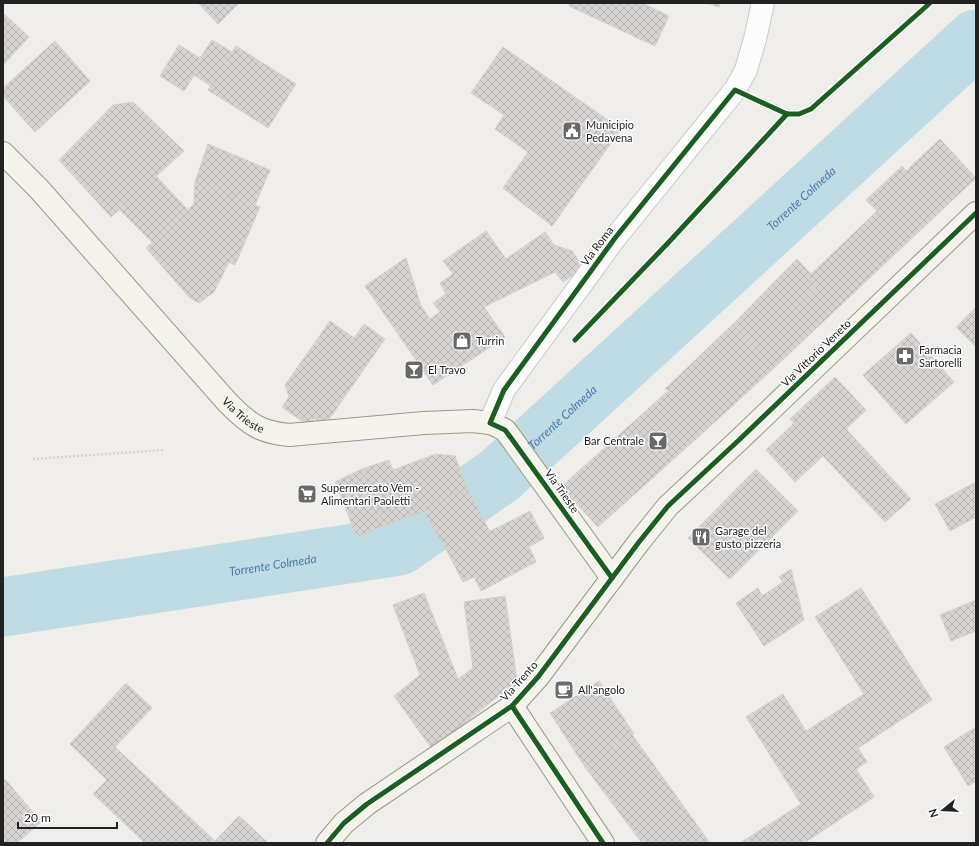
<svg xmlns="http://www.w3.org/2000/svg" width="979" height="846" viewBox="0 0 979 846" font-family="Lato,sans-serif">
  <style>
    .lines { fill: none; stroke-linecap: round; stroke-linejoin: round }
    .river { stroke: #bfdbe3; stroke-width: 59 }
    .building { fill: url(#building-cross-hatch); stroke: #d3d0cc }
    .minor-casing { stroke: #c9c8c7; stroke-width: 24 }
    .secondary-casing { stroke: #999a82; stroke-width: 24 }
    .path { stroke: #dccecd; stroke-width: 2.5; stroke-dasharray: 2 2; stroke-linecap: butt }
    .minor { stroke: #fdfcfc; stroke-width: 22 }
    .secondary { stroke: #f4f4ed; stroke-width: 22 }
    .cycleway-casing { stroke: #fff; stroke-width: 8 }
    .cycleway { stroke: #1b5e20; stroke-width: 5 }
    .labels { text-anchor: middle; stroke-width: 3; stroke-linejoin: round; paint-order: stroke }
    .poi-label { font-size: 11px; fill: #222; stroke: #fff; text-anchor: start }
    .street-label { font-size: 11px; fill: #222; stroke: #fff }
    .water-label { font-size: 12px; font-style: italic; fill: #4a7aab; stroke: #fff }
  </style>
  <defs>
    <pattern id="building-cross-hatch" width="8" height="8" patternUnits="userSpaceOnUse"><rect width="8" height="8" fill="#d7d4d2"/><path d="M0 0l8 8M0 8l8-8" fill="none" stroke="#b8b6b4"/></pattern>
  </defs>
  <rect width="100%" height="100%" fill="#f0eeeb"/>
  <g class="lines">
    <path class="river" id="s1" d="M3,607L399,546L500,475L976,39"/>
  </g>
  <g class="building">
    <polygon points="198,3 239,3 218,24"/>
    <polygon points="570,3 642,3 669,16 655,46 569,6"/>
    <polygon points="706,3 720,3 719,7"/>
    <polygon points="3,13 29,37 3,65"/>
    <polygon points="212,40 232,52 211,86 194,75 184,91 160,76 179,45 200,58"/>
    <polygon points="55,41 90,81 35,132 3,96 3,88"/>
    <polygon points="236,46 296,84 268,128 208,90"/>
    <polygon points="503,47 621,129 552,226 503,188 528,152 495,129 504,115 471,93"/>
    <polygon points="133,102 184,151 111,217 59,160 113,105"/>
    <polygon points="940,139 976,178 926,225 885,182 902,166 906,171"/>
    <polygon points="208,144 270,170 255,205 195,182"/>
    <polygon points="156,176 187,209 152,242 119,209"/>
    <polygon points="195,182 260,207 235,265 229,262 214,292 199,303 189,297 146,248 194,204"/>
    <polygon points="885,182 926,225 774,368 754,347 816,288 807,278 877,211 866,200"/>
    <polygon points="486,231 506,259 545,232 554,245 572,251 579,261 579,271 563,282 555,272 484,307 505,337 433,385 365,286 406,258 421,306 430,319 440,312 433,303 446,294 440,283 453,274 443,261"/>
    <polygon points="797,259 811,274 807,278 816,288 754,347 733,324"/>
    <polygon points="976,307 976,347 956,327"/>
    <polygon points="330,321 354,338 364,324 385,339 325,425 314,418 309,426 282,407 289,397 285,385"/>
    <polygon points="733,324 774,368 706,430 669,390 665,389"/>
    <polygon points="911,333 954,382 906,424 863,375"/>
    <polygon points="835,377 866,410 846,429 911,499 885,522 823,456 795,482 766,450 794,423 790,419"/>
    <polygon points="669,390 706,430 598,527 561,487"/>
    <polygon points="436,454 455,456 467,489 425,504 427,510 383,526 362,469 389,460 393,470"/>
    <polygon points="362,469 383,526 357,537 335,482"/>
    <polygon points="756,469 798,511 730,579 688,538"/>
    <polygon points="976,482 976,517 950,531 935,504"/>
    <polygon points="467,489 490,532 448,553 424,511 427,510 425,504"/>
    <polygon points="530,511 544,538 529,547 536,562 481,591 474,577 463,582 448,553"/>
    <polygon points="791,569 804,620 764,646 736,603 758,588 762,596 783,582 779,577"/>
    <polygon points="861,588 932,700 858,748 867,762 856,769 874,797 804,843 740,843 801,804 746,717 783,694 806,731 864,694 815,617"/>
    <polygon points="424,593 458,679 473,668 464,602 505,596 517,681 432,749 394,696 420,675 393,605"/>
    <polygon points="976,600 976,631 951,641 940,615"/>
    <polygon points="599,681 634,734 631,733 585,767 550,713"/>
    <polygon points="126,683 152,708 115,747 215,841 213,843 145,843 93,794 107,780 70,744"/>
    <polygon points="976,727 976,781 968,786 944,747"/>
    <polygon points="631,733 710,843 642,843 585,767"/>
    <polygon points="5,779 41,822 17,843 3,843 3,781"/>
    <polygon points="239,816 247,823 268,843 213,843"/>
  </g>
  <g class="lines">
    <defs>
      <polyline id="minor" points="490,423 504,390 615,238 735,90 746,70 755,39 763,3"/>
      <g id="secondary">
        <path id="s2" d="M3,153L39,189L228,403C249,424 259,432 289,435L424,423L473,421L490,423L497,426L505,430L511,438L612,578"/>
        <polyline points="512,706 603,843"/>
        <polyline points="327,843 344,823 367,804 512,706 538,677 639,542 668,506 739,440 976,213"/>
      </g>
    </defs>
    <use href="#minor" class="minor-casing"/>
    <use href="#secondary" class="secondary-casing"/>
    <polyline class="path" points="33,459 164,450"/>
    <use href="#minor" class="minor"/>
    <use href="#secondary" class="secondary"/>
    <defs>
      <g id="cycleway">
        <polyline points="575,340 668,243 787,114"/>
        <polyline points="612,578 511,438 505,430 490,423 504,390 615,238 735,90 787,114 799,114 811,109 930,3"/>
        <polyline points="512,706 603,843"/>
        <polyline points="327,843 344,823 367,804 512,706 538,677 639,542 668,506 739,440 976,213"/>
      </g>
    </defs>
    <use href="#cycleway" class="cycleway-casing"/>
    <use href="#cycleway" class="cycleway"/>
  </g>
  <defs>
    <symbol id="civic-square" viewBox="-11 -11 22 22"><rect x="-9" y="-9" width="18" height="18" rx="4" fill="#6a6968" stroke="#fff"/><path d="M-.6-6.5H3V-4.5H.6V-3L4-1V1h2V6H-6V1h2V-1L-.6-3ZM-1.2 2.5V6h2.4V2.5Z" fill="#fff"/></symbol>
    <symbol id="shop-square" viewBox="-11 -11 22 22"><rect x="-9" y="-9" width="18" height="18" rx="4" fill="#6a6968" stroke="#fff"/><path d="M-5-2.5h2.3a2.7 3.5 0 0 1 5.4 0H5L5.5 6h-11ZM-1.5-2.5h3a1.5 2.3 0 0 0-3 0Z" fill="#fff"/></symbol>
    <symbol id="pharmacy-square" viewBox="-11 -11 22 22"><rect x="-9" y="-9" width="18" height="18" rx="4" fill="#6a6968" stroke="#fff"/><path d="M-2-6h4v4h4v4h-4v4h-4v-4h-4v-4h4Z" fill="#fff"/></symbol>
    <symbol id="bar-square" viewBox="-11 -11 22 22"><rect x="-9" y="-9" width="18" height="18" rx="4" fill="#6a6968" stroke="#fff"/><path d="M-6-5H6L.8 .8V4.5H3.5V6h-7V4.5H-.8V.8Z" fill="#fff"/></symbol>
    <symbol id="supermarket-square" viewBox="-11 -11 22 22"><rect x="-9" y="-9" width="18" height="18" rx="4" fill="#6a6968" stroke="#fff"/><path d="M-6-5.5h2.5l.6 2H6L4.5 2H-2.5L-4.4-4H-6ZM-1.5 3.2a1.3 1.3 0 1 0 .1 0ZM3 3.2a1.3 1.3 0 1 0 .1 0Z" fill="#fff"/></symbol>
    <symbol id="restaurant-square" viewBox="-11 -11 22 22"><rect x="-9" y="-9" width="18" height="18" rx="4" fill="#6a6968" stroke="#fff"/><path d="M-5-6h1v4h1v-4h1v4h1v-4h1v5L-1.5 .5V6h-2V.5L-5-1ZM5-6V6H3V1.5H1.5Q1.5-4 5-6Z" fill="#fff"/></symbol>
    <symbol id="cafe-square" viewBox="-11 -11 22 22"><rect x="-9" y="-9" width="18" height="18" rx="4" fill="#6a6968" stroke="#fff"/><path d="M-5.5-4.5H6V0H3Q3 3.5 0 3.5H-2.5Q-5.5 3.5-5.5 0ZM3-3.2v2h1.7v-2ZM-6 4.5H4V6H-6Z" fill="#fff"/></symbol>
  </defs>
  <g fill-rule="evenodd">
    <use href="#civic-square" x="561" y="120" width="22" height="22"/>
    <use href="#shop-square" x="451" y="330" width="22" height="22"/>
    <use href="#pharmacy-square" x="894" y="345" width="22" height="22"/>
    <use href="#bar-square" x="403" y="359" width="22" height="22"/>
    <use href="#bar-square" x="647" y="430" width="22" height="22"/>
    <use href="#supermarket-square" x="296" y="483" width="22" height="22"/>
    <use href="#restaurant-square" x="690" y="526" width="22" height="22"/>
    <use href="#cafe-square" x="553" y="679" width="22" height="22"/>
  </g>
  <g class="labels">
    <g class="poi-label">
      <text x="586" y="129">Municipio<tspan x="586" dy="13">Pedavena</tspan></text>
      <text x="476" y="345">Turrin</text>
      <text x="919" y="354">Farmacia<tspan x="919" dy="13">Sartorelli</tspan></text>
      <text x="428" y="374">El Travo</text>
      <text x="644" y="445" text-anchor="end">Bar Centrale</text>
      <text x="321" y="492">Supermercato Vèm -<tspan x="321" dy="13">Alimentari Paoletti</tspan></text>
      <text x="715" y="535">Garage del<tspan x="715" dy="13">gusto pizzeria</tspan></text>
      <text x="578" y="694">All'angolo</text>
    </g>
    <g class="street-label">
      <text transform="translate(597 246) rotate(-53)" y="4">Via Roma</text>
      <text transform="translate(816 353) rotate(-44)" y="4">Via Vittorio Veneto</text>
      <text dy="4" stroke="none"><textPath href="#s2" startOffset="356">Via Trieste</textPath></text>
      <text transform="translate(562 491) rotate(55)" y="4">Via Trieste</text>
      <text transform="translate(519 681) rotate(-48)" y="4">Via Trento</text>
    </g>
    <g class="water-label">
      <text dy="4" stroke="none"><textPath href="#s1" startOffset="933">Torrente Colmeda</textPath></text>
      <text dy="4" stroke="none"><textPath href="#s1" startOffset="609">Torrente Colmeda</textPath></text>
      <text dy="4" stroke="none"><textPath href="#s1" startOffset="273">Torrente Colmeda</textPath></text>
    </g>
  </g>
  <rect width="979" height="846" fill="none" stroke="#222222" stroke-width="8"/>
  <g transform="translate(943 810) rotate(252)" stroke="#ffffff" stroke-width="3" paint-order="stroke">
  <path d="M0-3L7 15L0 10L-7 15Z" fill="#222222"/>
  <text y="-6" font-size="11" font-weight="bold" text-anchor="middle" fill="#222222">N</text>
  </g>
  <path d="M18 822v6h99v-6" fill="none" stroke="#222222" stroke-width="2"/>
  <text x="24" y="822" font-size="12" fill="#222222" stroke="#ffffff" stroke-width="3" paint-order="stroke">20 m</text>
</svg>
